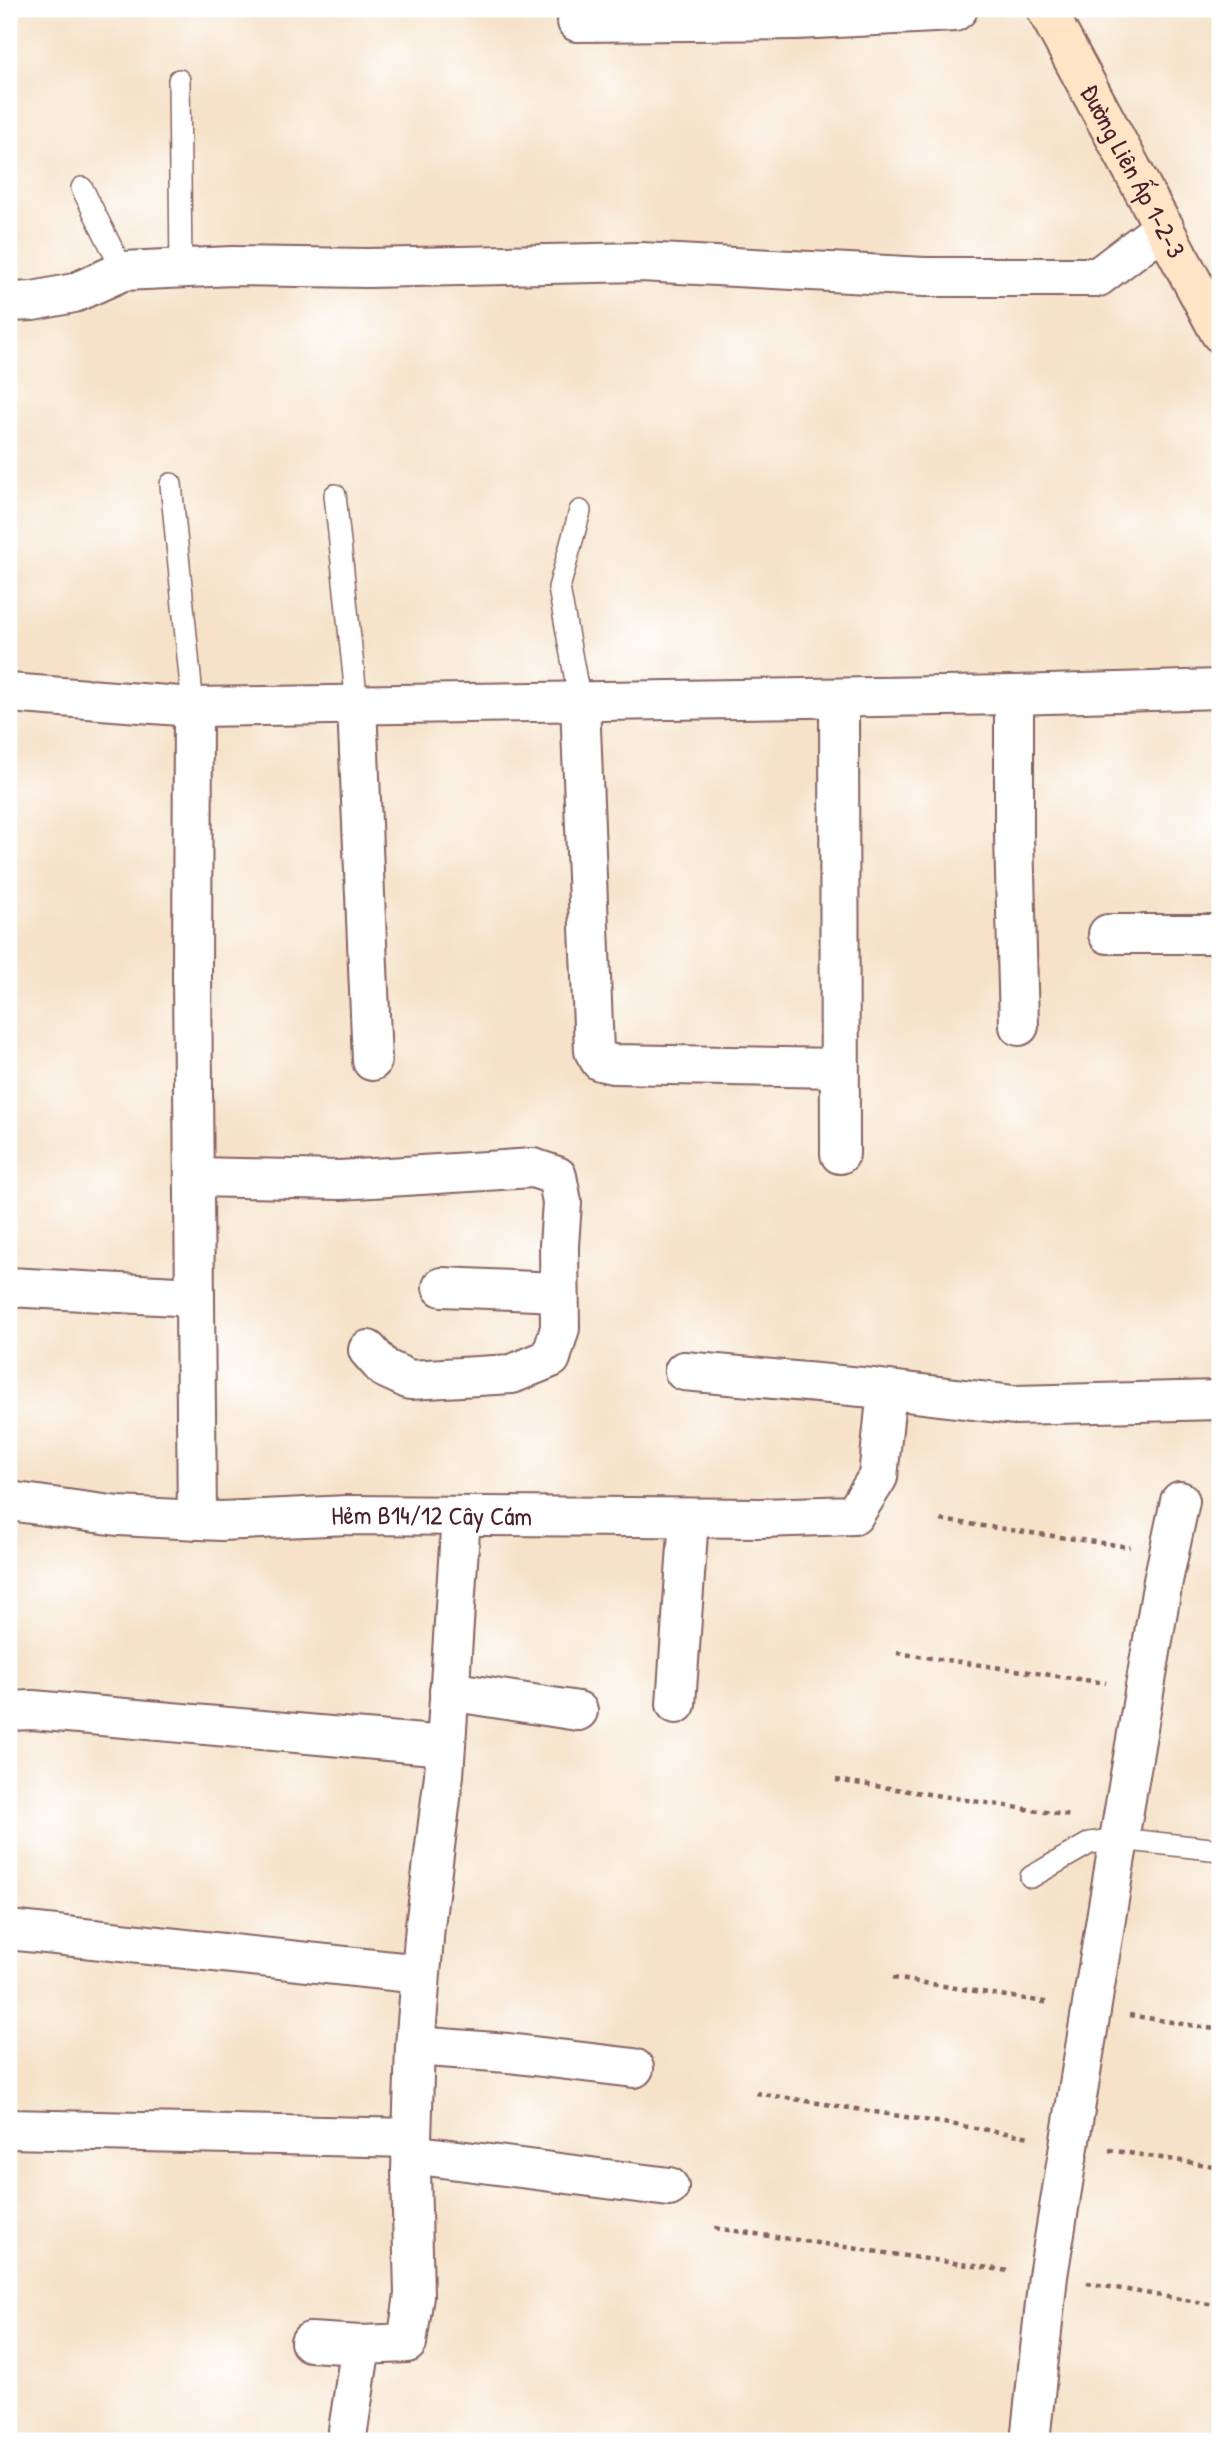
<svg xmlns="http://www.w3.org/2000/svg" width="1229" height="2450" viewBox="0 0 1229 2450" font-family="'Patrick Hand',sans-serif">
  <style>
    .lines { fill: none; stroke-linecap: round; stroke-linejoin: round }
    .lane-casing { stroke: #866362; stroke-width: 24 }
    .street-casing { stroke: #866362; stroke-width: 42 }
    .secondary-casing { stroke: #866362; stroke-width: 42 }
    .path { stroke: #866362; stroke-width: 4.5; stroke-dasharray: 5 5; stroke-linecap: butt }
    .lane { stroke: #fff; stroke-width: 21 }
    .street { stroke: #fff; stroke-width: 38 }
    .secondary { stroke: #ffe4c6; stroke-width: 38 }
    .labels { text-anchor: middle; stroke-width: 5; stroke-linejoin: round; paint-order: stroke }
    .street-label { font-size: 26px; fill: #4a1f2b; stroke: #fff }
  </style>
  <rect width="100%" height="100%" fill="#fff"/>
  <filter id="ink" filterUnits="userSpaceOnUse"><feTurbulence type="fractalNoise" baseFrequency=".0143" numOctaves="2"/><feDisplacementMap in="SourceGraphic" scale="14" xChannelSelector="R" yChannelSelector="G"/><feConvolveMatrix kernelMatrix="1 2 1 2 8 2 1 2 1" color-interpolation-filters="sRGB"/></filter>
  <filter id="wash" filterUnits="userSpaceOnUse"><feTurbulence type="fractalNoise" baseFrequency=".00686" numOctaves="4" result="noise"/><feDisplacementMap in="SourceGraphic" scale="28" xChannelSelector="R" yChannelSelector="G"/><feGaussianBlur stdDeviation="1.57" result="paint"/><feColorMatrix in="noise" values="0 0 0 0 0 0 0 0 0 0 0 0 0 0 0 0 0 1.4 0 .05"/><feComposite in="paint" operator="in"/></filter>
  <g filter="url(#wash)">
    <rect width="100%" height="100%" fill="#f5e2c8"/>
  </g>
  <g filter="url(#ink)">
    <g class="lines">
      <defs>
        <g id="lane">
          <polyline points="179,80 181,268"/>
          <polyline points="82,188 123,271"/>
          <polyline points="171,484 193,707"/>
          <polyline points="335,495 357,705"/>
          <polyline points="580,703 559,588 580,511"/>
          <polyline points="1031,1877 1090,1843 1119,1839 1220,1850"/>
        </g>
        <g id="street">
          <polyline points="577,22 796,20 954,12 958,9"/>
          <polyline points="9,302 33,301 74,293 123,271 232,266 368,268 641,262 925,277 1098,277 1164,227"/>
          <polyline points="9,693 193,707 1014,695 1220,689"/>
          <polyline points="1014,695 1014,835 1019,1026"/>
          <polyline points="839,698 840,1154"/>
          <polyline points="580,703 594,1051 600,1061 613,1064 839,1068"/>
          <polyline points="357,705 372,1061"/>
          <polyline points="193,707 192,977 197,1520"/>
          <polyline points="1108,934 1220,934"/>
          <polyline points="194,1177 340,1180 533,1168 557,1176 562,1202 559,1246 560,1328 551,1358 512,1374 410,1380 384,1368 368,1350"/>
          <polyline points="9,1287 195,1297"/>
          <polyline points="442,1287 559,1292"/>
          <polyline points="684,1371 873,1388 1014,1405 1220,1400"/>
          <path id="s1" d="M9,1501L118,1516L221,1521L348,1515L761,1518L854,1515L878,1477L887,1390"/>
          <polyline points="449,1691 578,1711"/>
          <polyline points="676,1704 689,1518"/>
          <polyline points="9,1711 33,1710 445,1746"/>
          <polyline points="9,1930 420,1974"/>
          <polyline points="415,2046 508,2053 634,2068"/>
          <polyline points="9,2129 412,2138"/>
          <polyline points="411,2154 669,2187"/>
          <polyline points="310,2342 361,2345 407,2343 414,2295 411,2170 415,2046 425,1926 444,1775 461,1516"/>
          <polyline points="348,2430 361,2345"/>
          <polyline points="1030,2441 1048,2276 1114,1869 1163,1581 1180,1501"/>
        </g>
        <g id="secondary">
          <path id="s2" d="M1046,9L1220,333"/>
        </g>
      </defs>
      <use href="#lane" class="lane-casing"/>
      <use href="#street" class="street-casing"/>
      <use href="#secondary" class="secondary-casing"/>
      <g class="path">
        <polyline points="941,1520 1130,1547"/>
        <polyline points="897,1653 1106,1683"/>
        <polyline points="836,1780 1072,1816"/>
        <polyline points="893,1978 1051,2003"/>
        <polyline points="1129,2015 1220,2030"/>
        <polyline points="756,2093 1031,2137"/>
        <polyline points="1109,2150 1220,2167"/>
        <polyline points="715,2228 1009,2271"/>
        <polyline points="1087,2283 1220,2306"/>
      </g>
      <use href="#lane" class="lane"/>
      <use href="#street" class="street"/>
      <use href="#secondary" class="secondary"/>
    </g>
  </g>
  <g class="labels">
    <g class="street-label">
      <text dy="9" stroke="none"><textPath href="#s2" startOffset="184">Đường Liên Ấp 1-2-3</textPath></text>
      <text dy="9" stroke="none"><textPath href="#s1" startOffset="424">Hẻm B14/12 Cây Cám</textPath></text>
    </g>
  </g>
  <rect width="1229" height="2450" fill="none" stroke="#fff" stroke-width="35"/>
</svg>
